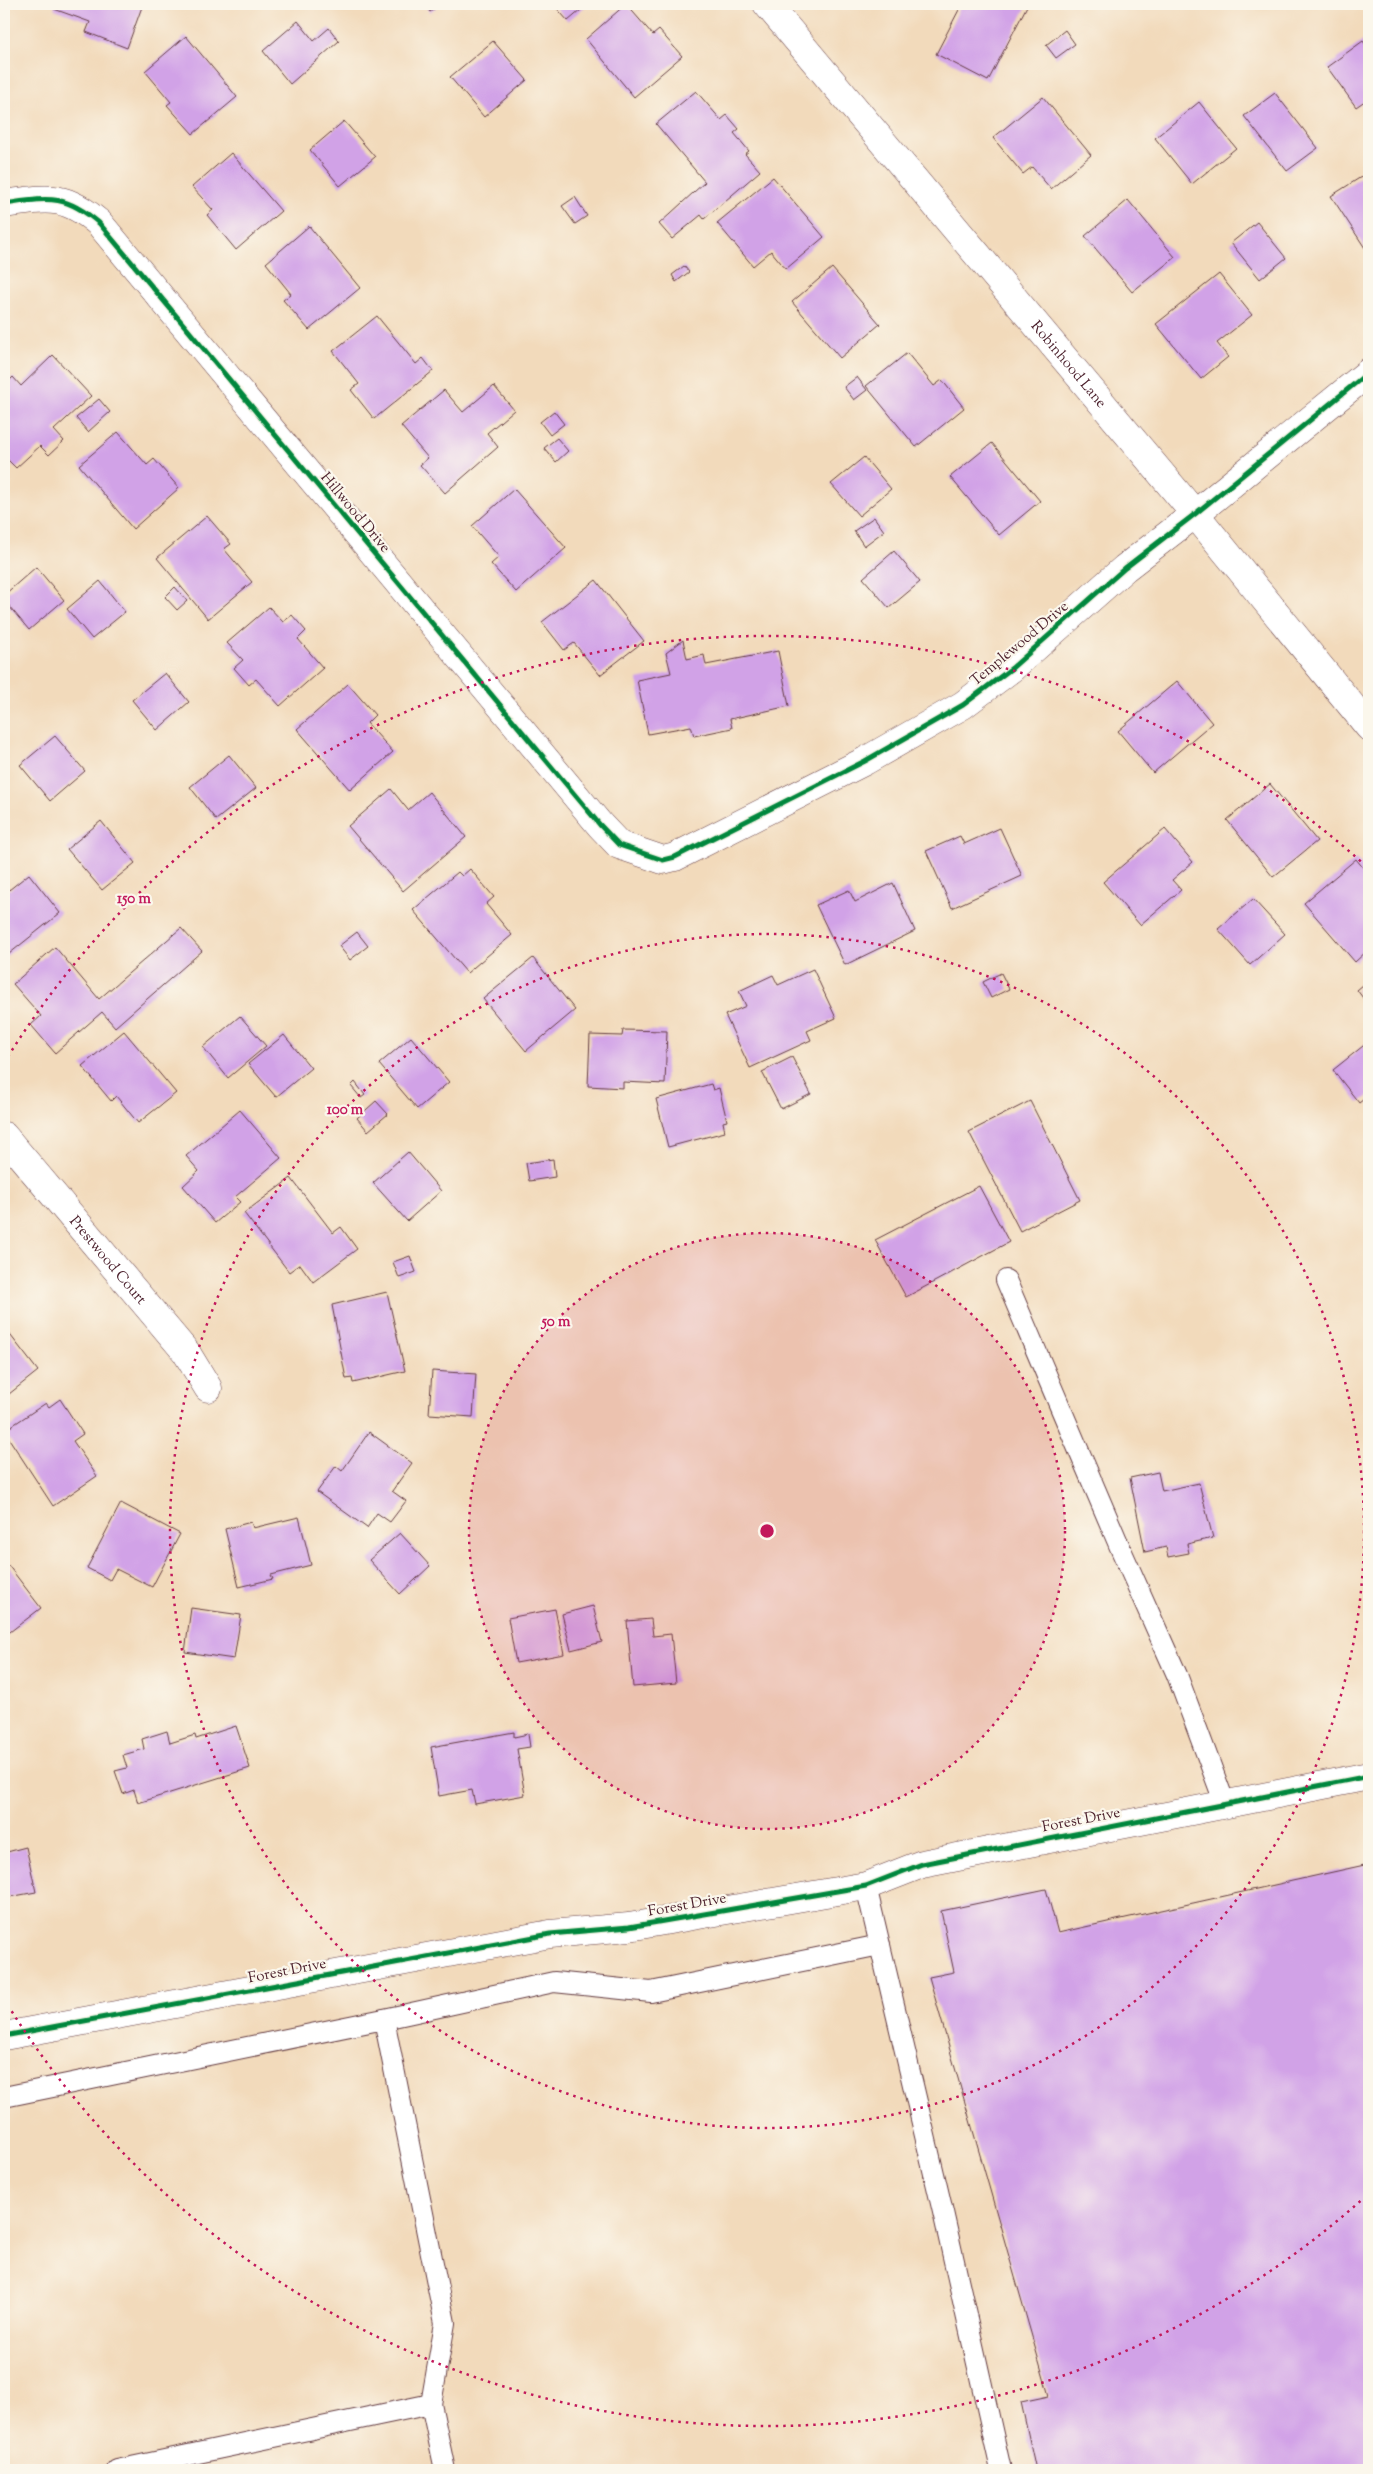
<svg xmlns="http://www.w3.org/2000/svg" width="1373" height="2474" viewBox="0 0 1373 2474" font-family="'Sorts Mill Goudy',serif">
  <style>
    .building { fill: #d1a2e7 }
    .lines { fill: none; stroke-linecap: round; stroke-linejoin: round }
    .service-casing { stroke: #633b41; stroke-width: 22 }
    .minor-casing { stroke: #633b41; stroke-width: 29 }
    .service { stroke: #fff; stroke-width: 20 }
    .minor { stroke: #fff; stroke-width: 28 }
    .cycleway-casing { stroke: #fbf7ec; stroke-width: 8 }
    .cycleway { stroke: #00873e; stroke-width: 5 }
    .ring { fill: none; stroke: #c2185b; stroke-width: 2.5; stroke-dasharray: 2.5 5 }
    .labels { text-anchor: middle; stroke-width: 4.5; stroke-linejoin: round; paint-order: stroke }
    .street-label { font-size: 15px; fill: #4a1f2b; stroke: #fbf7ec }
    .centre { fill: #c2185b; stroke: #fbf7ec; stroke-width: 2.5 }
    .ring-label { font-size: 15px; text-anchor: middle; font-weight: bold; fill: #c2185b; stroke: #fbf7ec; stroke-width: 4.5; stroke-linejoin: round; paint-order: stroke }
  </style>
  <rect width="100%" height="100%" fill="#fbf7ec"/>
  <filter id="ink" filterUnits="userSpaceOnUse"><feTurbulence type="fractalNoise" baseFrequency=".02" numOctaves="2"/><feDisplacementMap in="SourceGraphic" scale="10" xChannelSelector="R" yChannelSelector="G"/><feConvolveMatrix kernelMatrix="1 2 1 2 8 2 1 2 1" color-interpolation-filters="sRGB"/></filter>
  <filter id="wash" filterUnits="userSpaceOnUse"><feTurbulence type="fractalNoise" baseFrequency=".0096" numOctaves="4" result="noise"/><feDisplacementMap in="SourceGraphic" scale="20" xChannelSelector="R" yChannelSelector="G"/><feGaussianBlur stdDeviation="1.12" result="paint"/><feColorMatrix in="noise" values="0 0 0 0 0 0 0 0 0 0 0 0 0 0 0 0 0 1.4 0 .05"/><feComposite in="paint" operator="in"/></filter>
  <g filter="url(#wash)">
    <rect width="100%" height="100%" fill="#f2dabb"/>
    <g id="blocks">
      <g class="building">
        <polygon points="56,4 143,4 127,48 86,32 90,22 54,9"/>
        <polygon points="423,4 440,4 430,12"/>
        <polygon points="553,4 588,4 568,21"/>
        <polygon points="626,4 653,35 659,30 682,56 634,97 586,39"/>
        <polygon points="962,4 1028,4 988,81 936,54"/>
        <polygon points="298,21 314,41 329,28 339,41 290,84 263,51"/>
        <polygon points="1065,30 1075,44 1056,58 1046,45"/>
        <polygon points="186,36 237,97 193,134 167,105 171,102 145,71"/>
        <polygon points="493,41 527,80 484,117 450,77"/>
        <polygon points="1363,41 1369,49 1369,98 1356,107 1327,67"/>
        <polygon points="696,91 721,120 727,115 739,129 734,133 749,151 745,154 760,171 704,219 701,215 672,239 659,224 705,182 656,124"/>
        <polygon points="1275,93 1318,148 1287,171 1244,116"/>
        <polygon points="1043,97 1091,155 1051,189 1032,167 1023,174 993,138"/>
        <polygon points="1199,102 1236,148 1192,184 1155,138"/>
        <polygon points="344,121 375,157 340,186 310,150"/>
        <polygon points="231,153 281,211 236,250 207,215 213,210 192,187"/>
        <polygon points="1369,172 1369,245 1365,248 1331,196"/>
        <polygon points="773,177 824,237 786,269 771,251 753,266 717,223"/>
        <polygon points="575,197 587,216 575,224 562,206"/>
        <polygon points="1128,200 1175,257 1132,292 1085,236"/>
        <polygon points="1257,222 1286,258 1260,279 1231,243"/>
        <polygon points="309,226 360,288 309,330 283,300 291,294 266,263"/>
        <polygon points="684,266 689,272 676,282 672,275"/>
        <polygon points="832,268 880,324 840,358 792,302"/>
        <polygon points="1219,274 1252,315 1217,343 1228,357 1201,379 1156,324"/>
        <polygon points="377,316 416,364 423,358 433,371 374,419 351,390 359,384 333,351"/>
        <polygon points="907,353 934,386 942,380 964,408 916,447 866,386"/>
        <polygon points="53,355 91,396 54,430 64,441 49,455 40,446 16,468 4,456 4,386 13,377 21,386"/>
        <polygon points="857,377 867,390 854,400 844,387"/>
        <polygon points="494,386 514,410 487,433 498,447 445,493 420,465 428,458 401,426 444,390 463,412"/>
        <polygon points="99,399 110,412 88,432 76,418"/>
        <polygon points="554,411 564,424 550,435 540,422"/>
        <polygon points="118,432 147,465 154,459 179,488 133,529 79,465"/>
        <polygon points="557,438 568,451 556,462 544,448"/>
        <polygon points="992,443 1040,501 999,535 950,477"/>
        <polygon points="864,457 891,489 859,516 831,484"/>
        <polygon points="514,489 566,548 516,592 491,564 499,557 472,526"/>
        <polygon points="207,516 231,544 224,549 252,582 208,619 157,558"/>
        <polygon points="874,517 884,531 864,546 854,531"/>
        <polygon points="894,551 920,582 889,608 863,578"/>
        <polygon points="36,567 64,600 29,630 4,600 4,595"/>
        <polygon points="596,580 644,641 600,675 574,643 564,650 542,622"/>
        <polygon points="100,581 125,612 92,639 67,609"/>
        <polygon points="175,587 187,601 177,610 165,597"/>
        <polygon points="269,607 283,622 292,615 306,631 298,639 323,668 280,706 256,679 249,685 234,668 243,660 227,643"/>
        <polygon points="683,640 687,659 704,655 706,665 778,651 789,706 730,719 732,728 694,736 691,726 648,734 637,680 671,673 666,653"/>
        <polygon points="165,673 189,702 157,730 132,700"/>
        <polygon points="1177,681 1212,723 1153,773 1118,731"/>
        <polygon points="348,684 375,715 367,723 393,752 350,790 297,729"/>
        <polygon points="55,736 85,771 50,801 20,765"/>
        <polygon points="229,755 256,788 216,820 190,787"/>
        <polygon points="1270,784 1317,841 1273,877 1227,820"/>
        <polygon points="391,789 408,810 429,792 466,837 403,891 348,826"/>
        <polygon points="101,821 135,863 102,890 67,849"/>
        <polygon points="1000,828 1022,876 952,908 926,851 960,836 964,844"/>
        <polygon points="1165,829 1193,862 1172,880 1181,890 1140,925 1103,882"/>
        <polygon points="1356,859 1369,875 1369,949 1355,962 1304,903"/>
        <polygon points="470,869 494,897 486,904 512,935 467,973 413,910 458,872 462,876"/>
        <polygon points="29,874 60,913 4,958 4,883 9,890"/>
        <polygon points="893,883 915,931 845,965 816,905 849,890 855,902"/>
        <polygon points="1253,899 1285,934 1250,965 1218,929"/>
        <polygon points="181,928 202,951 115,1027 102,1012 55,1053 31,1025 41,1016 13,984 55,947 99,999"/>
        <polygon points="357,932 368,946 350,960 339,946"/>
        <polygon points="533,958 575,1010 526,1051 483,999"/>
        <polygon points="813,969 836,1018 807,1031 811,1040 750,1068 725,1015 746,1006 739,991 773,975 778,985"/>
        <polygon points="1001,973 1009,989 991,998 983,982"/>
        <polygon points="1369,980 1369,1006 1357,990"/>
        <polygon points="240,1016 266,1046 228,1078 203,1047"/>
        <polygon points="623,1030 667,1031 665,1084 623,1082 623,1088 588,1086 590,1035 622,1036"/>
        <polygon points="124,1031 176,1093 138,1123 116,1096 111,1101 82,1066"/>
        <polygon points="284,1035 311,1068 276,1097 248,1064"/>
        <polygon points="411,1037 449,1082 417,1109 379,1064"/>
        <polygon points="1368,1042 1369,1095 1359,1103 1333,1070"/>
        <polygon points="792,1057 811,1094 781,1109 762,1072"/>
        <polygon points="355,1082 365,1095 361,1098 351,1086"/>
        <polygon points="711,1084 713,1090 719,1088 727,1121 723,1122 725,1132 668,1147 656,1099"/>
        <polygon points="376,1101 388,1114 368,1131 357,1118"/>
        <polygon points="1030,1101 1080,1200 1020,1231 969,1132"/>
        <polygon points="240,1110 281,1158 235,1197 240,1202 215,1223 183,1186 199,1171 186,1156"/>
        <polygon points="408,1152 441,1191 407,1221 373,1183"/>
        <polygon points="553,1159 555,1177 529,1181 526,1163"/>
        <polygon points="291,1178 333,1233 341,1227 357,1249 313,1282 300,1264 289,1272 244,1213"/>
        <polygon points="979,1186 1009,1242 906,1297 875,1240"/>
        <polygon points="410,1256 416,1272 399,1278 393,1262"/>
        <polygon points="387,1292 405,1371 353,1383 352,1378 346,1379 332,1305"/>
        <polygon points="4,1327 38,1371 4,1398"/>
        <polygon points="432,1371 476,1374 473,1417 429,1414"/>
        <polygon points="60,1399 83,1434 73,1441 97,1476 53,1506 4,1431 46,1403 49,1407"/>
        <polygon points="369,1432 412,1463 392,1491 406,1501 390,1522 377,1513 367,1528 317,1492 336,1466 342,1471"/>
        <polygon points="1158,1472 1162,1491 1199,1483 1213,1538 1187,1544 1189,1553 1168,1557 1166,1547 1145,1552 1130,1478"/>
        <polygon points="121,1503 180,1534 152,1587 116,1569 110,1580 87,1568"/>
        <polygon points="299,1517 311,1565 271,1575 273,1579 239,1587 225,1529 251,1522 253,1528"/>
        <polygon points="400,1533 430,1566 400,1594 369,1560"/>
        <polygon points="8,1565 41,1608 6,1635 4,1633 4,1569"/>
        <polygon points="593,1606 602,1642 571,1650 562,1614"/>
        <polygon points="191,1608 241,1615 234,1659 185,1652"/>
        <polygon points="555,1609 564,1654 516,1663 508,1618"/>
        <polygon points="651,1619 653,1636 671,1634 676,1683 633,1687 627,1621"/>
        <polygon points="236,1726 250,1768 138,1803 134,1790 123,1794 115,1771 127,1768 123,1755 144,1749 142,1739 167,1731 170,1743 195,1735 196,1739"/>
        <polygon points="514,1732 514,1737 528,1734 530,1747 517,1749 525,1795 475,1804 472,1790 439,1796 431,1747"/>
        <polygon points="5,1841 7,1852 26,1847 36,1892 4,1898"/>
        <polygon points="1369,1864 1369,2470 1036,2470 1021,2402 1049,2396 929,1977 954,1972 941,1911 1046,1889 1058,1933"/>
      </g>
    </g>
  </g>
  <g filter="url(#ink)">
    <use href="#blocks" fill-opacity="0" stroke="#633b41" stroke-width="1"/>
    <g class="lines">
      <defs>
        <g id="service">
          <polyline points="1006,1280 1122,1552 1177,1675 1225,1804"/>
          <polyline points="866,1886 943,2212 1001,2470"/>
          <polyline points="384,2019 554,1982 651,1992 880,1945"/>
          <polyline points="4,2097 384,2019 445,2323 431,2404"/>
          <polyline points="117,2470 431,2404 445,2470"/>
        </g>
        <g id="minor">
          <path id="s1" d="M767,4L1195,514L1369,727"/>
          <path d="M4,204C48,198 64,193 99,223L600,825L619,845L663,860L675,857L865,761L963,705L1012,668L1125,568L1195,514L1369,372"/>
          <path id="s2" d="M4,1136L186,1352L208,1388"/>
          <polyline points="4,2036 550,1934 629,1927 866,1886 922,1864 1369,1776"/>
        </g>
      </defs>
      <use href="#service" class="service-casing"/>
      <use href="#minor" class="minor-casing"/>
      <use href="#service" class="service"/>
      <use href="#minor" class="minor"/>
      <defs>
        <g id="cycleway">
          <path d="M4,204C48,198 64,193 99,223L600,825L619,845L663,860L675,857L865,761L963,705L1012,668L1125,568L1195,514L1369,372"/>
          <polyline points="4,2036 550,1934 629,1927 866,1886 922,1864 1369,1776"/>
        </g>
      </defs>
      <use href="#cycleway" class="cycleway-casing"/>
      <use href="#cycleway" class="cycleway"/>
    </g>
  </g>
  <circle cx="767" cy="1531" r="298" fill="#c2185b" fill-opacity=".12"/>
  <g class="ring">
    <circle cx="767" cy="1531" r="298"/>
    <circle cx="767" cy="1531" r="597"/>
    <path d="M1366 2196A895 895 0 0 1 4 1999M4 1063A895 895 0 0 1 1366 866"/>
  </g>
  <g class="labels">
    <g class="street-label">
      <text dy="5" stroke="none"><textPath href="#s1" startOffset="470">Robinhood Lane</textPath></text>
      <text transform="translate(356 512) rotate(50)" y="5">Hillwood Drive</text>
      <text transform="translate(1019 643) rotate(-40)" y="5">Templewood Drive</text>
      <text dy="5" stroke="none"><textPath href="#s2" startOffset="162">Prestwood Court</textPath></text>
      <text transform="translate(1081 1819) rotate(-11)" y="5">Forest Drive</text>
      <text transform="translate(687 1904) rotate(-10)" y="5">Forest Drive</text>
      <text transform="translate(287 1970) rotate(-11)" y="5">Forest Drive</text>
    </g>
  </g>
  <circle cx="767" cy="1531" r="8" class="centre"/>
  <g class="ring-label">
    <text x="134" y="903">150 m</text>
    <text x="345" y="1114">100 m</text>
    <text x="556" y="1326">50 m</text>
  </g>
  <rect width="1373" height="2474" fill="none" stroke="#fbf7ec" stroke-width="20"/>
</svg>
